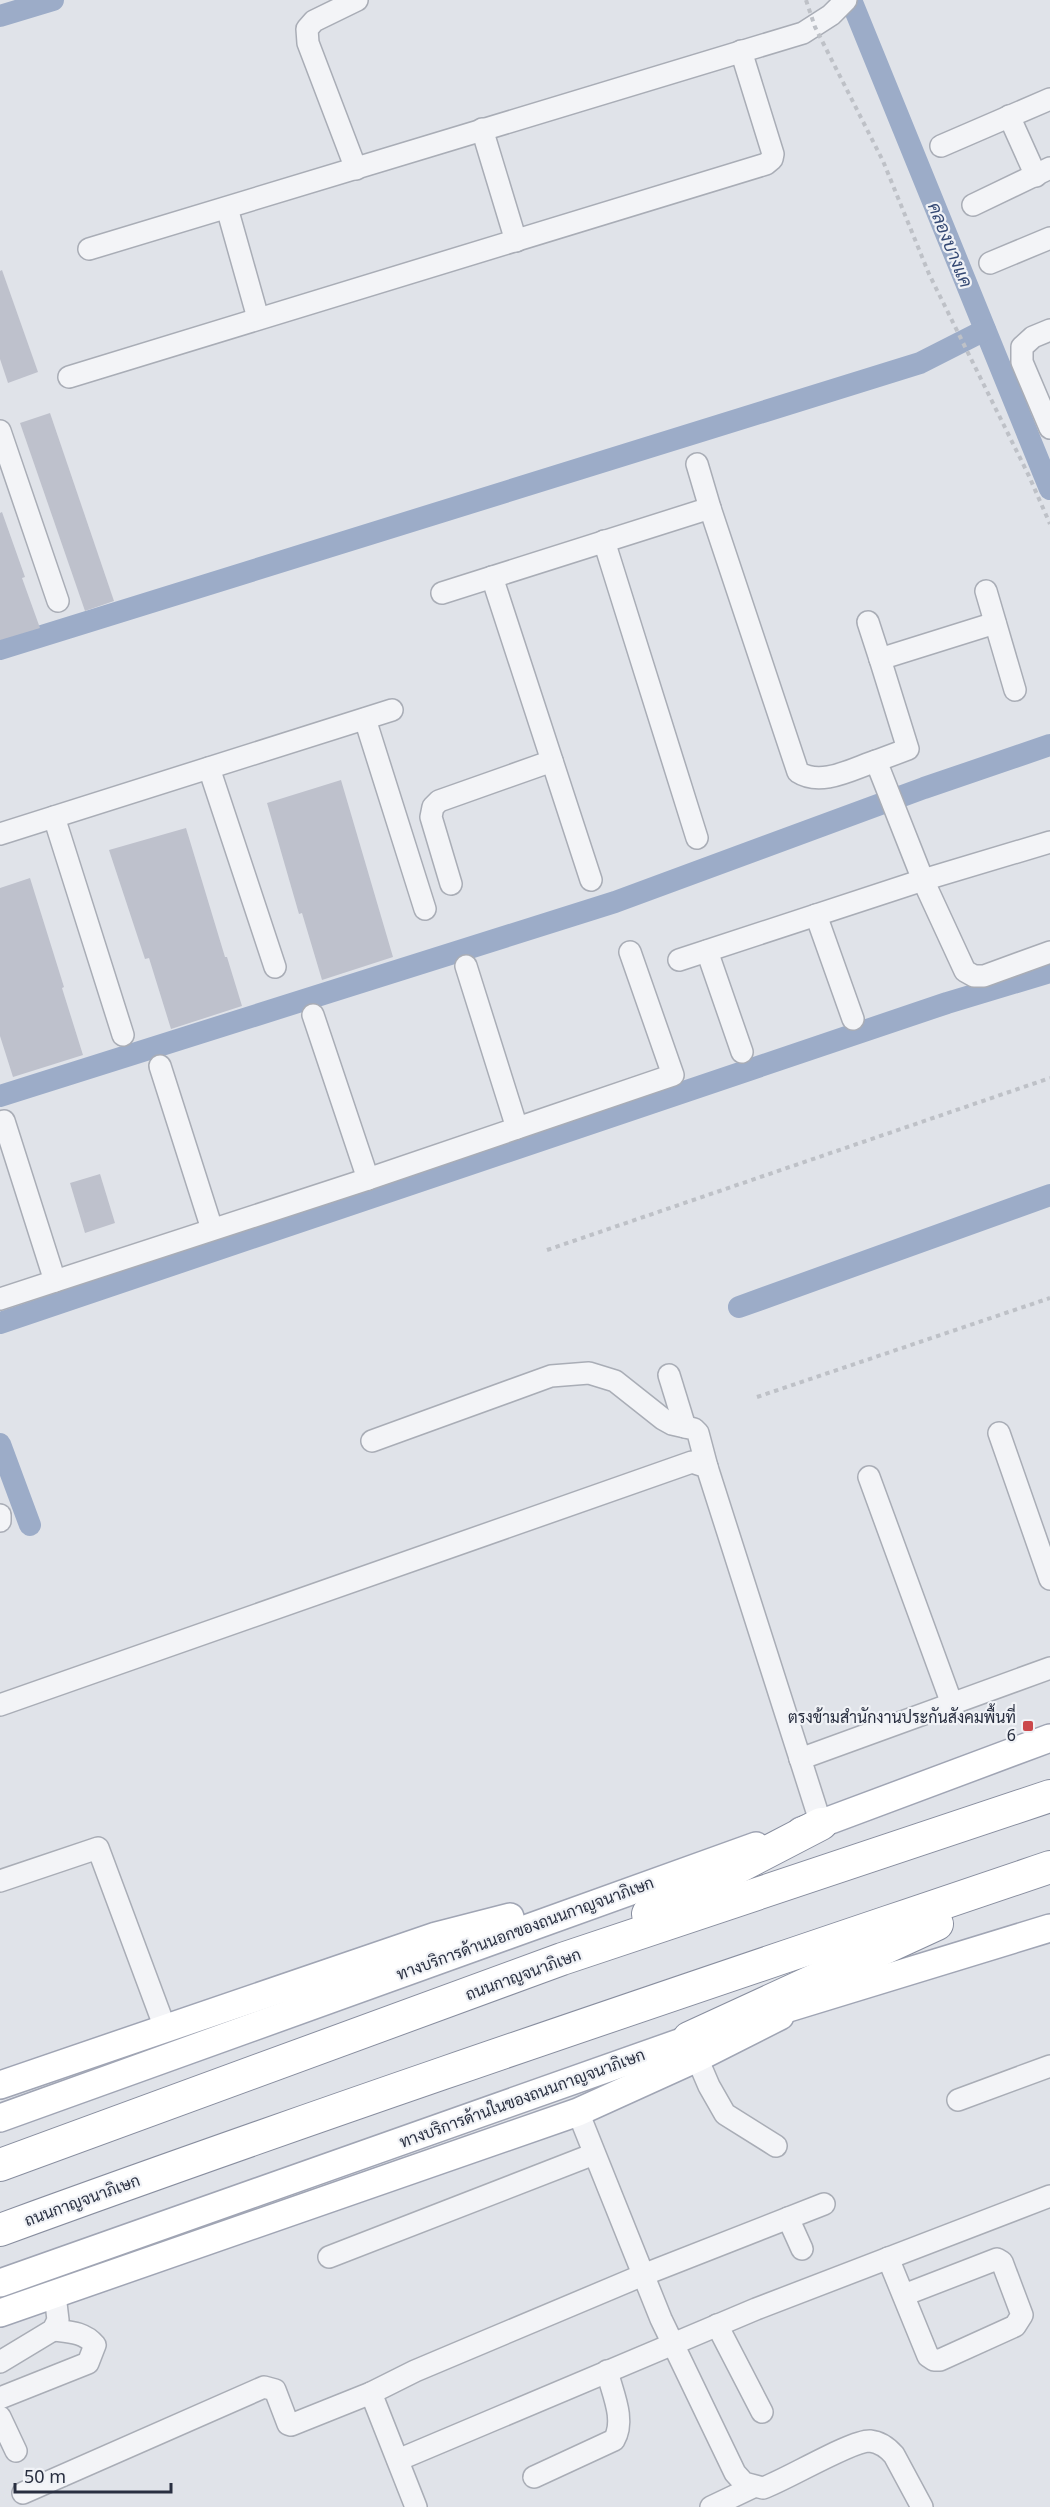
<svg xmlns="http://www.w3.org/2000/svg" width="1050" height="2507" viewBox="0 0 1050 2507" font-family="'Noto Sans',Sarabun,sans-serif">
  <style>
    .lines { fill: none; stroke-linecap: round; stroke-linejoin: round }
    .canal { stroke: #9cacc8; stroke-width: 22 }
    .building { fill: #bec1cc }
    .minor-casing { stroke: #a9adb6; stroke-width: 24 }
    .major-casing { stroke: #a0a5b4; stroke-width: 30 }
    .highway-casing { stroke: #888e9f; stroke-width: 34 }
    .path { stroke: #bec1c7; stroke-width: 4; stroke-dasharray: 4.5 4.5; stroke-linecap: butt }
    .minor { stroke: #f3f4f7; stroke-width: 21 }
    .major { stroke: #fff; stroke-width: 27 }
    .highway { stroke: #fff; stroke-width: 32 }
    .path-bridge { stroke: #bec1c7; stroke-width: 4; stroke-dasharray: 4.5 4.5; stroke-linecap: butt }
    .poi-dot { fill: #cb484b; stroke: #f0f2f6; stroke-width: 2 }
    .labels { text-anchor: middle; stroke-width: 4.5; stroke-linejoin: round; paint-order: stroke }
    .poi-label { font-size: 16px; fill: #292f40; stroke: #f0f2f6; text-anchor: end }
    .street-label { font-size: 16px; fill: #292f40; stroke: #f0f2f6 }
    .water-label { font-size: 18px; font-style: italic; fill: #344873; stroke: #f0f2f6 }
  </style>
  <rect width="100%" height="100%" fill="#e0e3e9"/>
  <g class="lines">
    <g class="canal">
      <polyline points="851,0 1050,489"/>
      <polyline points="0,16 53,0"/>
      <polyline points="0,649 920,363 985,330"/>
      <polyline points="0,1096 615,902 924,788 1050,745"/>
      <polyline points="739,1307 1050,1195"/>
      <polyline points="0,1323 947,1003 1050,972"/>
      <polyline points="0,1444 30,1525"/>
    </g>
  </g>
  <g class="building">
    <polygon points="2,270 38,372 8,383 0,359 0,271"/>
    <polygon points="50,413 114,601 85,611 20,423"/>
    <polygon points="2,512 25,577 22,578 40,628 0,640 0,513"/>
    <polygon points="341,780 393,957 322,980 302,913 299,914 267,803"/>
    <polygon points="186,828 225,957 227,957 242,1006 171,1029 149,958 145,959 109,850"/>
    <polygon points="30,878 64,987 62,988 83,1055 13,1077 0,1036 0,888"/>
    <polygon points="100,1174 115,1223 85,1233 70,1183"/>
  </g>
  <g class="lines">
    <defs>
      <g id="minor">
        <polyline points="1009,116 1036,176"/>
        <polyline points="482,129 516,241"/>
        <polyline points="941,146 1050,99"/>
        <polyline points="356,169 308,43 307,29 314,21 357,0"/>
        <polyline points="973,205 1050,168"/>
        <polyline points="227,208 258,318"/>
        <polyline points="89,249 803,33 831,15 846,0"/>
        <polyline points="990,263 1050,238"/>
        <polyline points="1050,330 1033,337 1022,347 1022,362 1050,428"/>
        <polyline points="69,377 766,164 772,159 773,154 741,51"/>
        <polyline points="0,431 58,601"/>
        <polyline points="697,464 710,508"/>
        <polyline points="604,541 697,838"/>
        <polyline points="492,577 591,880"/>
        <polyline points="986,591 1015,690"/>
        <path d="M442,593L710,508L798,772C821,787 852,769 876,761"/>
        <polyline points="868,622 880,659"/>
        <polyline points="995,623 880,659 908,749 876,761 923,880 965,971 974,976 984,976 1050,952"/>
        <polyline points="365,719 425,909"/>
        <polyline points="209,768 275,967"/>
        <polyline points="54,817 123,1035"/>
        <polyline points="0,834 392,710"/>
        <polyline points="451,884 431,817 433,807 439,801 552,761"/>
        <polyline points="816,915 853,1019"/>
        <polyline points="707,951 742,1052"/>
        <polyline points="679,960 923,880 1050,842"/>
        <polyline points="466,966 517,1128"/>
        <polyline points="313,1015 368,1179"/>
        <polyline points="160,1066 212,1229"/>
        <polyline points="4,1121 55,1281"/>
        <polyline points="0,1299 368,1179 673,1075 630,952"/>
        <polyline points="669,1375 685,1427"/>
        <polyline points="999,1433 1050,1579"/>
        <polyline points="372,1441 551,1376 589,1373 615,1381 663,1419 672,1424 694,1429 698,1433 707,1467"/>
        <polyline points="869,1477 952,1704"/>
        <polyline points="0,1515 0,1521"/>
        <polyline points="0,1705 692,1462 707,1467 821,1824"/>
        <polyline points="800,1759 1050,1668"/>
        <polyline points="0,1881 98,1848 165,2028"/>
        <polyline points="697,2058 709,2086 725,2114 776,2146"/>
        <polyline points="958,2100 1050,2066"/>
        <path d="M578,2112L661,2319L735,2473L744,2483L763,2488C786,2480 852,2440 870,2441C880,2442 887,2447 894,2455L922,2507"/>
        <polyline points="788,2218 802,2249"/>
        <polyline points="329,2257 594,2154"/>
        <polyline points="888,2258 928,2356 934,2360 940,2360 1015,2326 1022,2315 1002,2262 997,2259 904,2295"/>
        <polyline points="717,2325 762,2412"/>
        <polyline points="0,2362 53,2330 58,2320 55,2295"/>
        <path d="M0,2398L88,2363L95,2345C84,2332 70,2332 53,2330"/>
        <polyline points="0,2417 16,2451"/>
        <polyline points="398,2460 756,2309 1050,2196"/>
        <path d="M534,2477L614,2440C626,2420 612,2392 607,2371"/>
        <polyline points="23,2493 264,2387 275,2390 288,2424 291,2425 371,2393"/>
        <polyline points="416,2507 371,2393 415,2371 643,2275 824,2204"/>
        <polyline points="711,2507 753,2487"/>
      </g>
      <g id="major">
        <polyline points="801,1831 1050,1738"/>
        <polyline points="759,2017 1050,1928"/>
        <polyline points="0,2085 436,1936 510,1917"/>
        <polyline points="0,2118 756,1846"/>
        <polyline points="0,2283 710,2032"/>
        <polyline points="0,2313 578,2112 697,2058 780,2016"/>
      </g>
      <g id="highway">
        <polyline points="648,1914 821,1824"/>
        <polyline points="689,2038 937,1924"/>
        <polyline points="0,2165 562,1959 1050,1796"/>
        <path d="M0,2230C348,2103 699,1986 1050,1867"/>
      </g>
    </defs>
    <use href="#minor" class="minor-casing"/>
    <use href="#major" class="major-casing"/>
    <use href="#highway" class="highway-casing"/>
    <g class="path">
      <polyline points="547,1250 1050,1078"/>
      <polyline points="757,1397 1050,1298"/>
    </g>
    <use href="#minor" class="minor"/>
    <use href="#major" class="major"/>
    <use href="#highway" class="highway"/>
    <polyline class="path-bridge" points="806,0 815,27 883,161 929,274 1029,476 1050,524"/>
  </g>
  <rect class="poi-dot" x="1022" y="1720" width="12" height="12" rx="3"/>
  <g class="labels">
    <g class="poi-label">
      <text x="1016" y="1723">ตรงข้ามสำนักงานประกันสังคมพื้นที่<tspan x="1016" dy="18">6</tspan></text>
    </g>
    <g class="street-label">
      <text transform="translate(525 1928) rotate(-20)" y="6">ทางบริการด้านนอกของถนนกาญจนาภิเษก</text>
      <text transform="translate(523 1974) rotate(-20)" y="6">ถนนกาญจนาภิเษก</text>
      <text transform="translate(522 2098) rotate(-20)" y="6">ทางบริการด้านในของถนนกาญจนาภิเษก</text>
      <text transform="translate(82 2200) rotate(-20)" y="6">ถนนกาญจนาภิเษก</text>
    </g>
    <g class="water-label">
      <text transform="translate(950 245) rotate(68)" y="6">คลองบางแค</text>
    </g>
  </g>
  <path d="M15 2483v9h156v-9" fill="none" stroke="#292f40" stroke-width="3"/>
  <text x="24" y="2483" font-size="18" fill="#292f40" stroke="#f0f2f6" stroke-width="4.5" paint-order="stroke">50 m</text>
</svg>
